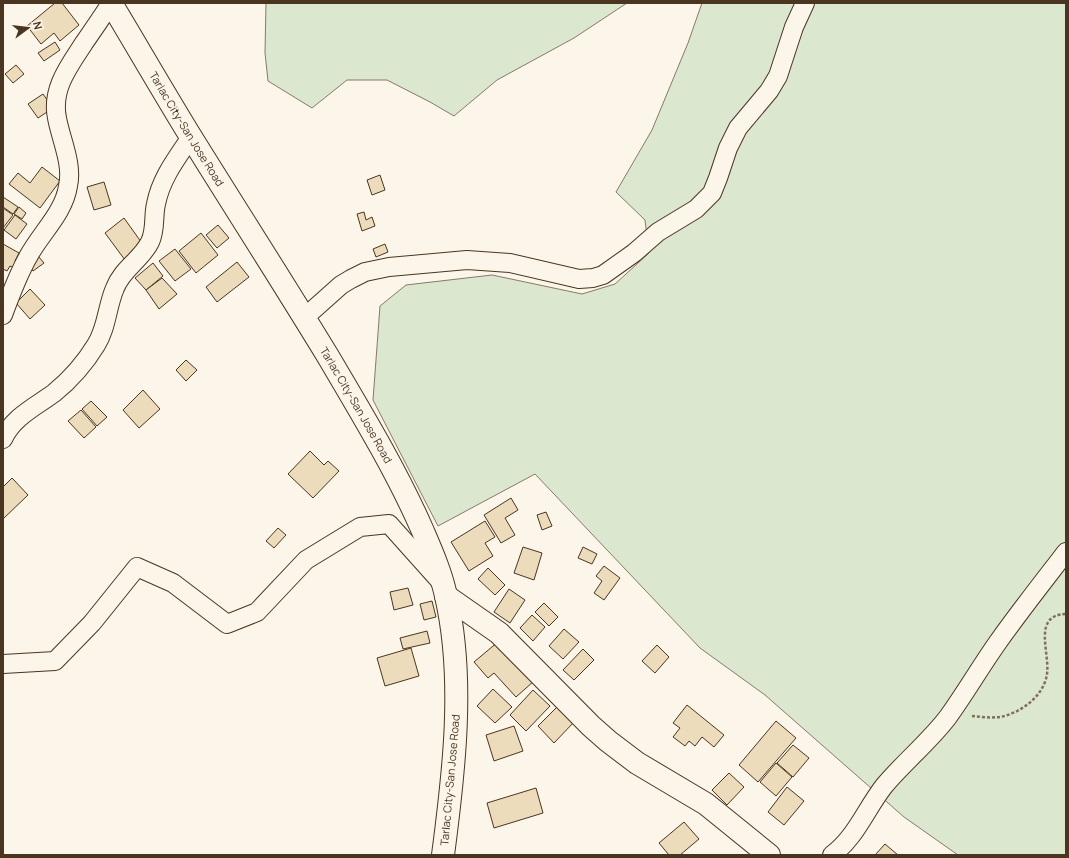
<svg xmlns="http://www.w3.org/2000/svg" width="1069" height="858" viewBox="0 0 1069 858" font-family="Manrope,sans-serif">
  <style>
    .green { fill: #dce7d0; stroke: #887966 }
    .building { fill: #ecdcbc; stroke: #4a3520 }
    .lines { fill: none; stroke-linecap: round; stroke-linejoin: round }
    .street-casing { stroke: #4a3520; stroke-width: 20 }
    .secondary-casing { stroke: #4a3520; stroke-width: 24 }
    .path { stroke: #7f6f5c; stroke-width: 2.5; stroke-dasharray: 3 2; stroke-linecap: butt }
    .street { stroke: #fbf6e9; stroke-width: 18 }
    .secondary { stroke: #fbf6e9; stroke-width: 22 }
    .labels { text-anchor: middle; stroke-width: 3; stroke-linejoin: round; paint-order: stroke }
    .street-label { font-size: 11px; fill: #4a3520; stroke: #fbf6e9 }
  </style>
  <rect width="100%" height="100%" fill="#fbf6e9"/>
  <g class="green">
    <polygon points="266,3 627,3 574,38 497,80 454,116 430,102 387,80 347,80 312,108 268,81 265,53"/>
    <polygon points="702,3 1066,3 1066,855 958,855 904,817 765,695 700,648 535,474 438,526 373,400 380,306 406,285 492,275 582,294 615,284 649,253 645,220 616,192 652,130 688,43"/>
  </g>
  <g class="building">
    <polygon points="55,3 62,3 79,25 60,41 54,33 41,44 27,26"/>
    <polygon points="55,42 60,50 44,61 38,53"/>
    <polygon points="16,65 24,74 13,83 5,74"/>
    <polygon points="43,94 53,108 38,118 28,104"/>
    <polygon points="42,167 60,181 40,208 9,184 18,173 30,183"/>
    <polygon points="380,175 385,190 372,195 367,180"/>
    <polygon points="104,182 111,205 94,210 87,187"/>
    <polygon points="3,197 18,207 13,214 3,207"/>
    <polygon points="19,207 26,213 22,219 14,214"/>
    <polygon points="3,208 13,215 3,228"/>
    <polygon points="364,212 366,220 372,217 375,226 362,231 357,214"/>
    <polygon points="15,215 27,224 16,239 4,230"/>
    <polygon points="124,218 144,246 125,260 105,233"/>
    <polygon points="218,225 229,238 217,248 206,235"/>
    <polygon points="201,233 218,255 196,273 179,251"/>
    <polygon points="3,244 19,253 15,261 20,264 17,269 10,266 7,271 3,269"/>
    <polygon points="385,244 388,252 376,257 373,249"/>
    <polygon points="175,249 191,269 175,281 159,261"/>
    <polygon points="38,256 44,263 33,271 28,264"/>
    <polygon points="237,262 249,277 217,302 206,287"/>
    <polygon points="153,263 163,276 146,290 135,278"/>
    <polygon points="162,278 177,294 159,309 146,290"/>
    <polygon points="30,289 45,305 30,319 16,303"/>
    <polygon points="186,360 197,370 186,381 176,370"/>
    <polygon points="143,390 160,409 139,428 123,410"/>
    <polygon points="91,401 107,417 97,426 82,409"/>
    <polygon points="81,410 96,427 84,438 68,421"/>
    <polygon points="310,451 324,465 328,461 339,471 313,498 288,474"/>
    <polygon points="12,478 28,495 3,519 3,487"/>
    <polygon points="511,498 518,510 505,518 515,535 501,543 484,515"/>
    <polygon points="546,512 552,526 542,530 537,515"/>
    <polygon points="485,521 495,537 485,543 493,556 469,571 451,542"/>
    <polygon points="278,528 286,535 274,548 266,541"/>
    <polygon points="523,547 542,553 534,580 514,573"/>
    <polygon points="583,547 597,554 592,564 578,558"/>
    <polygon points="604,566 620,578 604,600 594,593 602,581 596,576"/>
    <polygon points="488,568 505,585 495,595 478,579"/>
    <polygon points="408,588 413,605 394,610 390,592"/>
    <polygon points="509,589 525,600 510,623 494,612"/>
    <polygon points="432,601 436,617 424,620 420,604"/>
    <polygon points="544,603 558,617 549,626 535,612"/>
    <polygon points="532,615 545,627 533,641 520,628"/>
    <polygon points="564,629 579,642 563,659 549,646"/>
    <polygon points="427,631 430,643 403,649 400,638"/>
    <polygon points="499,641 534,681 516,697 494,673 488,678 474,662"/>
    <polygon points="657,645 669,657 655,673 642,661"/>
    <polygon points="411,648 419,676 385,686 377,658"/>
    <polygon points="583,649 594,660 574,680 563,670"/>
    <polygon points="493,689 512,707 495,723 477,706"/>
    <polygon points="533,690 550,706 526,731 510,715"/>
    <polygon points="687,705 724,735 714,747 702,737 695,746 689,741 685,746 673,737 680,728 673,723"/>
    <polygon points="558,706 574,722 554,743 538,726"/>
    <polygon points="776,721 796,738 758,782 739,765"/>
    <polygon points="514,726 523,751 494,761 486,735"/>
    <polygon points="793,745 809,758 793,777 777,763"/>
    <polygon points="776,763 792,777 776,796 760,782"/>
    <polygon points="729,773 744,787 727,805 712,790"/>
    <polygon points="787,787 804,801 784,825 768,812"/>
    <polygon points="536,788 543,813 494,828 487,803"/>
    <polygon points="684,822 699,839 680,855 669,855 659,843"/>
    <polygon points="885,844 898,855 875,855"/>
  </g>
  <g class="lines">
    <defs>
      <g id="street">
        <path d="M3,315C10,296 18,275 28,257C40,234 64,213 68,186C73,164 61,140 57,118C51,89 69,66 84,43C93,30 102,17 111,3"/>
        <polyline points="304,318 341,285 351,279 365,272 389,267 467,260 510,263 579,279 593,278 603,275 634,253 658,232 696,209 712,193 718,178 728,148 738,128 769,91 778,76 794,27 805,3"/>
        <path d="M3,439C13,417 35,407 54,393C70,380 85,363 96,345C107,328 107,306 115,288C122,269 141,260 150,242C156,230 153,216 156,204C161,178 177,158 191,137"/>
        <polyline points="3,664 55,661 92,623 137,567 173,583 227,624 257,612 306,560 360,527 389,524 440,581"/>
        <path d="M832,855C856,837 866,809 884,786C904,762 929,742 948,717C966,692 981,666 998,642C1020,611 1043,582 1066,552"/>
      </g>
      <g id="secondary">
        <path id="s1" d="M111,3C138,48 164,93 191,137C237,211 284,284 329,358C362,414 396,470 422,529C431,550 441,572 446,596C465,678 454,772 443,855"/>
        <polyline points="446,596 499,633 591,726 608,741 637,763 706,804 769,855"/>
      </g>
    </defs>
    <use href="#street" class="street-casing"/>
    <use href="#secondary" class="secondary-casing"/>
    <path class="path" d="M972,716C981,717 991,718 1000,717C1021,713 1044,696 1047,674C1050,652 1032,615 1066,614"/>
    <use href="#street" class="street"/>
    <use href="#secondary" class="secondary"/>
  </g>
  <g class="labels">
    <g class="street-label">
      <text dy="4" stroke="none"><textPath href="#s1" startOffset="147">Tarlac City-San Jose Road</textPath></text>
      <text dy="4" stroke="none"><textPath href="#s1" startOffset="471">Tarlac City-San Jose Road</textPath></text>
      <text transform="translate(450 780) rotate(-85)" y="4">Tarlac City-San Jose Road</text>
    </g>
  </g>
  <rect width="1069" height="858" fill="none" stroke="#4a3520" stroke-width="8"/>
  <g transform="translate(28 28) rotate(75)" stroke="#fbf6e9" stroke-width="3" paint-order="stroke">
  <path d="M0-3L7 15L0 10L-7 15Z" fill="#4a3520"/>
  <text y="-6" font-size="11" font-weight="bold" text-anchor="middle" fill="#4a3520">N</text>
  </g>
</svg>
